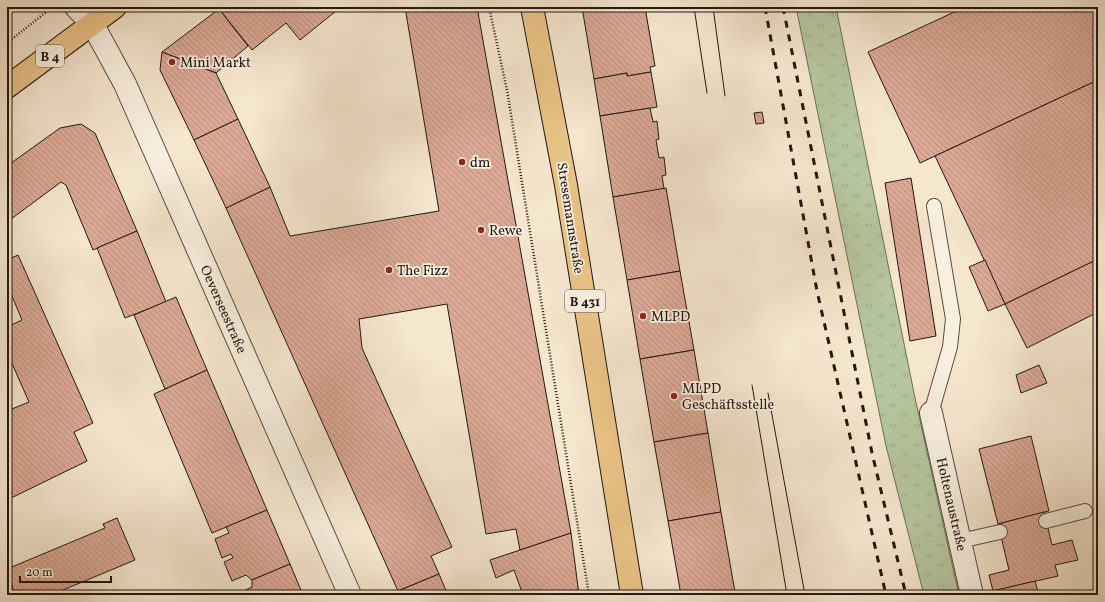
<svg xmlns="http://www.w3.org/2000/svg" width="1105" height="602" viewBox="0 0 1105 602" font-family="Vollkorn,serif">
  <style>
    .grass { fill: url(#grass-tufts); stroke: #6c6e58 }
    .building { fill: url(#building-back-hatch); stroke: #231711 }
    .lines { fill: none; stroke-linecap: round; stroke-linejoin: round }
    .service-casing { stroke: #584b40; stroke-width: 16 }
    .minor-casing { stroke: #584b40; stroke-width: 24 }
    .primary-casing { stroke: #231711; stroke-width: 24 }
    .path { stroke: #231711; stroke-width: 2.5; stroke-dasharray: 1 2; stroke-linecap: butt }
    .service { stroke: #f8efdf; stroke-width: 14 }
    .minor { stroke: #f8efdf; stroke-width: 22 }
    .primary { stroke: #eac387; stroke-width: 22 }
    .tram { stroke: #231711; stroke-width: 1 }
    .rail { stroke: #231711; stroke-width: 3; stroke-dasharray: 7 7; stroke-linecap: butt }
    .poi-dot { fill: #8f2418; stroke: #f8efdf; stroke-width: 1.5 }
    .labels { text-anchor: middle; stroke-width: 3.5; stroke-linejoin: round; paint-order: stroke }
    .shield { fill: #f8efdf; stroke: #63584f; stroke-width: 1 }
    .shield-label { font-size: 13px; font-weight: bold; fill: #231711 }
    .poi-label { font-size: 14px; fill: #231711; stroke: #f8efdf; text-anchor: start }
    .street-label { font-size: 14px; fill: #231711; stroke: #f8efdf }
  </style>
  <defs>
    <pattern id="grass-tufts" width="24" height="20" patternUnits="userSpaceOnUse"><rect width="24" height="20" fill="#b6c69e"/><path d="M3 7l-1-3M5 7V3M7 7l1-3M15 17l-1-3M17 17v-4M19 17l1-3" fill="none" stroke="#9ca987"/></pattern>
    <pattern id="building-back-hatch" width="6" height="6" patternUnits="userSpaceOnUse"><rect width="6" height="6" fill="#dca894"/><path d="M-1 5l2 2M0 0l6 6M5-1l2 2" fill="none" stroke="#bc907f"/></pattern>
  </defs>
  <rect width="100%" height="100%" fill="#f5e6ce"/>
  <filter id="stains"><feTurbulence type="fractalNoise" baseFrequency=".005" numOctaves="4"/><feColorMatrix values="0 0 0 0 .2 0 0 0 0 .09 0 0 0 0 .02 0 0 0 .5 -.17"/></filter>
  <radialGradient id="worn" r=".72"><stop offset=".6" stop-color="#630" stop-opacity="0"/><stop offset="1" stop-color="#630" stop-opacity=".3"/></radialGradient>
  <polygon class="grass" points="796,7 836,7 915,398 959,595 924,595 886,446"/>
  <g class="building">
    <polygon points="222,7 341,7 300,40 286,23 252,50 219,9"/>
    <polygon points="405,7 477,7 571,533 520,550 516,529 486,534 447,304 359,319 362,348 452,547 431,556 439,574 398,591 226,208 270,187 290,236 439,211"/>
    <polygon points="582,7 645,7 655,66 650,67 651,72 627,76 627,73 594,79"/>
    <polygon points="965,7 1098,7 1098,80 920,163 868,52"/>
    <polygon points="219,9 248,46 216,73 162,52"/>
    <polygon points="162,52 216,73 238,119 194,140 160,70"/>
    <polygon points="651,72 657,107 600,116 594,79 627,73 627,76"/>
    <polygon points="1098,80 1098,259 1005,304 935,156"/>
    <polygon points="650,108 653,122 657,121 659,139 656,140 659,158 664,157 666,175 662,176 664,189 613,197 600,116"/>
    <polygon points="762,112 764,123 756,124 754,113"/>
    <polygon points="238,119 270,187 226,208 194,140"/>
    <polygon points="81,124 95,133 137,231 93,250 66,185 61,182 7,222 7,166 60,128"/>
    <polygon points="911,178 936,336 910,341 885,183"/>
    <polygon points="666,188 680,271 627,280 613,197"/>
    <polygon points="137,231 166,302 125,318 97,248"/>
    <polygon points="18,255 93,423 74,432 87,461 7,500 7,411 29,402 7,352 7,327 22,320 7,284 7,260"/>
    <polygon points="1098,259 1098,312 1027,348 1005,304"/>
    <polygon points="985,260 1005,304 988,311 969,267"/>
    <polygon points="680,271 694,350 640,359 627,280"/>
    <polygon points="176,297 207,370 165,389 134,315"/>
    <polygon points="694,350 708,433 654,442 640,359"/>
    <polygon points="1039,365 1047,383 1021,393 1016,375"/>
    <polygon points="207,370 267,510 212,533 154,394"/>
    <polygon points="708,433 721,512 668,521 654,442"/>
    <polygon points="1031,436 1049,511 998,524 979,449"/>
    <polygon points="267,510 290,564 252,580 246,575 232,581 224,562 233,558 231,554 222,558 215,539 229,533 226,527"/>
    <polygon points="721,512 735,592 718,595 681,595 668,521"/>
    <polygon points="1044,512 1052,545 1072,540 1078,560 1055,565 1058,576 993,591 989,575 1009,570 998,524"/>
    <polygon points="117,518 135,560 51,595 15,595 7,569 105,528 103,524"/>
    <polygon points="571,533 579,595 523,595 514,570 496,578 490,560"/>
    <polygon points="290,564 303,595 238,595 237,594 252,587 252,580"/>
    <polygon points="439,574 448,595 399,595 398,591"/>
    <polygon points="1035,581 1039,595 994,595 993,591"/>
    <polygon points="743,591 743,595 718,595 735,592"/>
  </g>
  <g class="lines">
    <defs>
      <g id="service">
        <polyline points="931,413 950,347 953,319 934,206"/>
        <polyline points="1046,521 1085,511"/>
        <polyline points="960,541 1000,532"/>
      </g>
      <g id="minor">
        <polyline points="76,7 93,25 125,84 350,595"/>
        <polyline points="931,413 972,595"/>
      </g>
      <g id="primary">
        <polyline points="532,7 566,185 632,595"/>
        <polyline points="7,87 115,7"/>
      </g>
    </defs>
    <use href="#service" class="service-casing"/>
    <use href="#minor" class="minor-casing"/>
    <use href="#primary" class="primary-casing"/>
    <g class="path">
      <polyline points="489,7 507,90 589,595"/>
      <polyline points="7,43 50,9"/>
    </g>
    <use href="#service" class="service"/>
    <use href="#minor" class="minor"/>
    <use href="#primary" class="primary"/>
    <g class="tram">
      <polyline points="694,7 707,93"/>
      <polyline points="713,7 725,96"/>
      <polyline points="752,385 787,595"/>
      <polyline points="768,393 805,595"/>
    </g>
    <g class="rail">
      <polyline points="765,7 817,291 886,595"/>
      <polyline points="783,7 872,453 906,595"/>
    </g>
  </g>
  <g class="poi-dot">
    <circle cx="172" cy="62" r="4"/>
    <circle cx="462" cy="162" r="4"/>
    <circle cx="481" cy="230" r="4"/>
    <circle cx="389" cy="270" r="4"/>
    <circle cx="643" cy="316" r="4"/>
    <circle cx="674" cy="396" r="4"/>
  </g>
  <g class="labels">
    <g class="shield">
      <rect x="36" y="45" width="28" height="22" rx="3"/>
      <rect x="565" y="290" width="40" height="22" rx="3"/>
    </g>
    <g class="shield-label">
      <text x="50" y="61">B 4</text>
      <text x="585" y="306">B 431</text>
    </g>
    <g class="poi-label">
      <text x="180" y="67">Mini Markt</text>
      <text x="470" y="167">dm</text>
      <text x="489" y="235">Rewe</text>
      <text x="397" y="275">The Fizz</text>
      <text x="651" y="321">MLPD</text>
      <text x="682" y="393">MLPD<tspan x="682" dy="16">Geschäftsstelle</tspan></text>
    </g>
    <g class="street-label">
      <text transform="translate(571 218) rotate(81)" y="5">Stresemannstraße</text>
      <text transform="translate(224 309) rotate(66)" y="5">Oeverseestraße</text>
      <text transform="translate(952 504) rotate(77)" y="5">Holtenaustraße</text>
    </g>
  </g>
  <rect width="1105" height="602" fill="none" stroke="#f5e6ce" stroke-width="24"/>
  <rect x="8" y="8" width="1089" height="586" fill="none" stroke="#231711" stroke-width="2"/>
  <rect x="12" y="12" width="1081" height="578" fill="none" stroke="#231711"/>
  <path d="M20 576v6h91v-6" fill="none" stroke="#231711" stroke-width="2"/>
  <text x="26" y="576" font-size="12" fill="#231711" stroke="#f8efdf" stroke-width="3" paint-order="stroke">20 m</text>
  <rect width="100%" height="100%" filter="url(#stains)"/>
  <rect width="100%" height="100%" fill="url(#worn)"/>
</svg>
